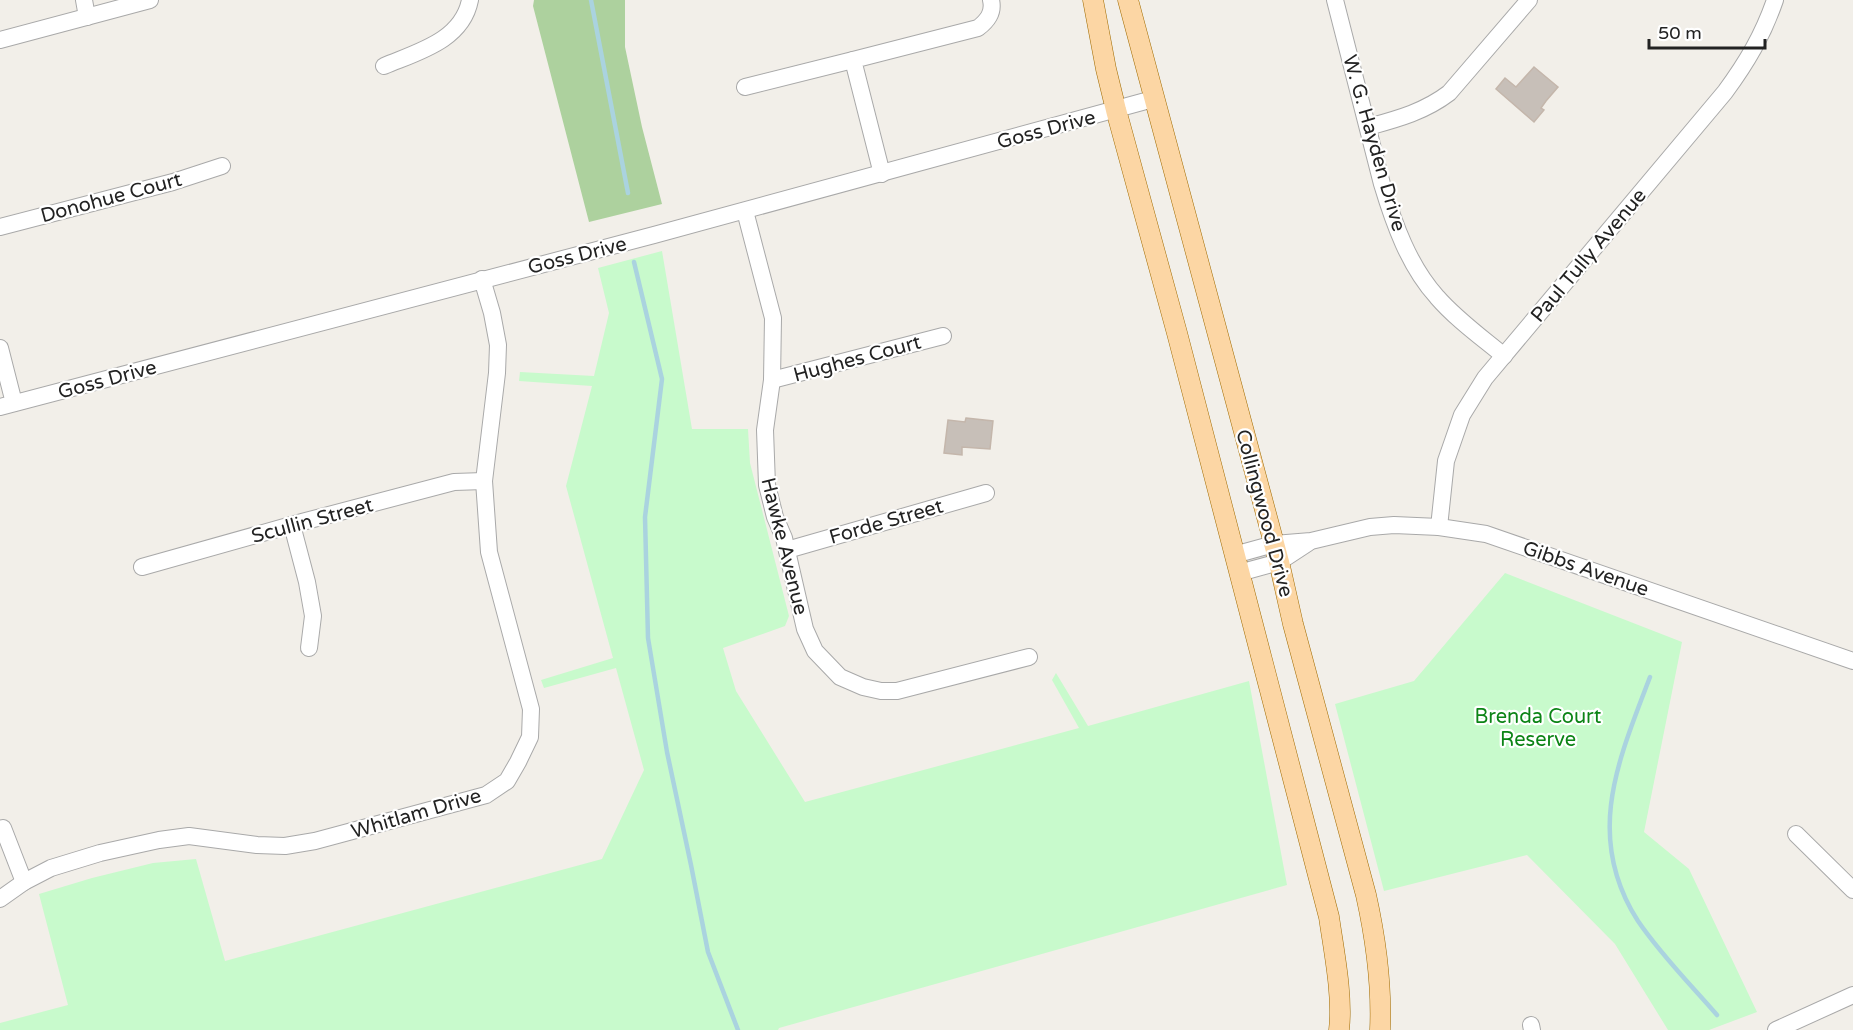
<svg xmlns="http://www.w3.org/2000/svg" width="1853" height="1030" viewBox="0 0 1853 1030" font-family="'Varela Round',sans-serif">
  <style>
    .forest { fill: #add19e }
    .park { fill: #c8facc }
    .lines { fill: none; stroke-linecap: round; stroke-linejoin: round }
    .stream { stroke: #aad3df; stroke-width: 4.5 }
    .building { fill: #c7bfb8; stroke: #c4b6ab; stroke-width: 1.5 }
    .minor-casing { stroke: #a9a9a9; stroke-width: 18 }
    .major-casing { stroke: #a06b00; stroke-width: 21 }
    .minor { stroke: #fff; stroke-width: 16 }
    .major { stroke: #fcd6a4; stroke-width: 20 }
    .labels { text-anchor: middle; stroke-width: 4.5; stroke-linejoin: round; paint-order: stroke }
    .street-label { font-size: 20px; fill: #222; stroke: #fff }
    .park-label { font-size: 20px; fill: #0c8416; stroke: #fff }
  </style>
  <rect width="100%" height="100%" fill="#f2efe9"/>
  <polygon class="forest" points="534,0 625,0 625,47 642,127 662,204 589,222 533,6"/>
  <g class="park">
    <polygon points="662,251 692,429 748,429 750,463 789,616 785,626 723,648 736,691 805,802 1079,728 1052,680 1056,673 1088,726 1249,681 1287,885 779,1028 778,1030 0,1030 0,1023 68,1005 39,894 92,878 153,863 196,859 225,961 602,859 644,770 616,668 544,688 541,680 613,658 566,486 592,386 519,381 520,372 594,376 609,313 598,268"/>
    <polygon points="1505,573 1682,642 1644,832 1689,869 1757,1012 1709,1030 1668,1030 1615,944 1527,855 1384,891 1335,704 1414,681"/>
  </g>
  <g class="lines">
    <g class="stream">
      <polyline points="591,0 628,193"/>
      <polyline points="634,262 662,379 645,517 648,638 667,752 691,865 708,952 738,1030"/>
      <path d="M1650,677C1618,761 1584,837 1638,921C1661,955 1691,985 1717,1015"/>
    </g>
  </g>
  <g class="building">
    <polygon points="1534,67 1558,87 1546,101 1541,108 1544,110 1534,122 1496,89 1505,78 1516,87"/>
    <polygon points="966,418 993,421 990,449 962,447 962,455 944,453 948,420 965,422"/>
  </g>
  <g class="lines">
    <defs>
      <g id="minor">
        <polyline points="84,0 87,17"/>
        <path d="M1335,0L1382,184C1394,224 1409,266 1437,297C1456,319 1481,337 1504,356"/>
        <polyline points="0,40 150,0"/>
        <path d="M384,66C417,52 462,41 470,0"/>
        <polyline points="745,87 853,60"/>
        <path d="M1368,127C1397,119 1424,112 1449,93L1529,0"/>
        <path d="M882,174L853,60L978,28C987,21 994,13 991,0"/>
        <polyline points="745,211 773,318 772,380 765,430 767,485 775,517 784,538 805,629 815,651 840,677 863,687 881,691 897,691 1029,657"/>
        <polyline points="0,227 173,182 222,166"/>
        <polyline points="0,348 14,403"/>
        <polyline points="772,380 943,336"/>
        <polyline points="0,407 654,235 1153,99"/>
        <polyline points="292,525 307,582 313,616 309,648"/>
        <path d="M1439,527L1446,461L1462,415L1485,378L1725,92C1747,62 1763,35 1775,0"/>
        <polyline points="787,550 986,493"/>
        <polyline points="1234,555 1274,544 1311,541 1370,527 1394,525 1439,527 1486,534 1853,661"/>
        <polyline points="142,567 302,522 454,482 484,481"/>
        <polyline points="1239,573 1279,562 1308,543"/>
        <polyline points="3,828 24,882"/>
        <polyline points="1796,834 1853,890"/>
        <polyline points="0,899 24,882 51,868 100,853 159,840 189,836 257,845 285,846 315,841 486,795 507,781 518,762 530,737 531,709 489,552 484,481 497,373 498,345 492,313 482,279"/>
        <polyline points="1531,1025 1532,1030"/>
        <polyline points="1776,1030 1853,995"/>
      </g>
      <g id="major">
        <path d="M1093,0L1106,69L1116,110L1177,333L1329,917C1334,952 1343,996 1339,1030"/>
        <path d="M1128,0L1279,562L1293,624L1366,895C1376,940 1382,984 1380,1030"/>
      </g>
    </defs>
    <use href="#minor" class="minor-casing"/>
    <use href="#major" class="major-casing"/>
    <use href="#minor" class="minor"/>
    <use href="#major" class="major"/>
  </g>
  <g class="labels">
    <g class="street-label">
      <text transform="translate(1046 129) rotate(-15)" y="7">Goss Drive</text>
      <text transform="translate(1375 143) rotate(74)" y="7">W. G. Hayden Drive</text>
      <text transform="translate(111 197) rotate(-15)" y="7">Donohue Court</text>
      <text transform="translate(577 255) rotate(-14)" y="7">Goss Drive</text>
      <text transform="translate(1588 255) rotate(-50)" y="7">Paul Tully Avenue</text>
      <text transform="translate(857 358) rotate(-15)" y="7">Hughes Court</text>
      <text transform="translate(107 379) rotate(-15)" y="7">Goss Drive</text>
      <text transform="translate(1265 513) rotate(75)" y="7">Collingwood Drive</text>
      <text transform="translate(312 520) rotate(-15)" y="7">Scullin Street</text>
      <text transform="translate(886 521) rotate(-16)" y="7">Forde Street</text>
      <text transform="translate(785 546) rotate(76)" y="7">Hawke Avenue</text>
      <text transform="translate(1586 568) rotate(19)" y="7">Gibbs Avenue</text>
      <text transform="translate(416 813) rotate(-16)" y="7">Whitlam Drive</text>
    </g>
    <g class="park-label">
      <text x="1538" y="723">Brenda Court<tspan x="1538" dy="23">Reserve</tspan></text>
    </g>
  </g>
  <path d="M1649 39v9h116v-9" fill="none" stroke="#222222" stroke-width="3"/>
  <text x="1658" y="39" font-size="18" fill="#222222" stroke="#ffffff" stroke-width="4.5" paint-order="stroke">50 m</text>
</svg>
